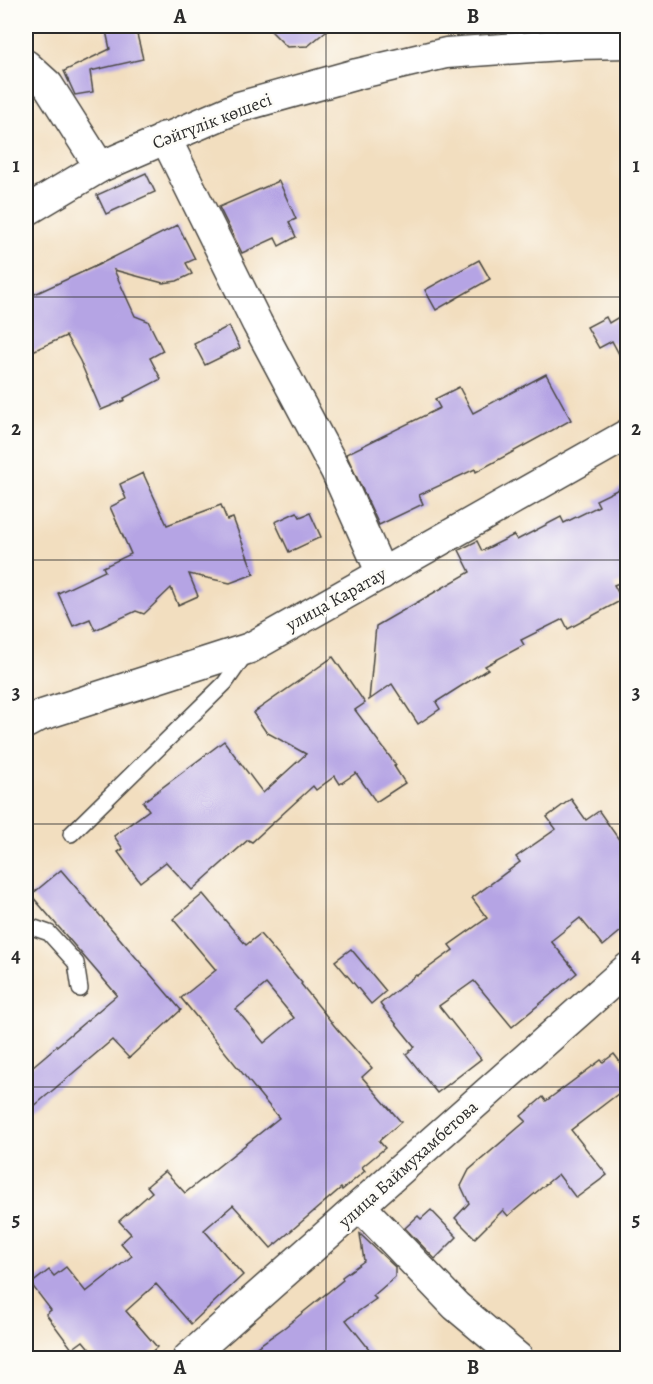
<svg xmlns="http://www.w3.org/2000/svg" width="653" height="1384" viewBox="0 0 653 1384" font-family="Alegreya,serif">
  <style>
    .building { fill: #b5a4e4; fill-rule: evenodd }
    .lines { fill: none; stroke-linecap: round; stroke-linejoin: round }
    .lane-casing { stroke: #494641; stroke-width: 18 }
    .street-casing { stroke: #494641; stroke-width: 33 }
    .lane { stroke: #fff; stroke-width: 15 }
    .street { stroke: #fff; stroke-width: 30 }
    .grid { fill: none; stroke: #2b2b2b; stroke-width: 1.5; stroke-opacity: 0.55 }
    .labels { text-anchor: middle; stroke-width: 5; stroke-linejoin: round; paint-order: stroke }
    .street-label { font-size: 18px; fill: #2b2b2b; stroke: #fdfcf7 }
    .neatline { fill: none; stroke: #2b2b2b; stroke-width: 2 }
    .grid-label { font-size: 20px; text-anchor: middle; font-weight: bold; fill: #2b2b2b }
  </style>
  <rect width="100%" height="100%" fill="#fdfcf7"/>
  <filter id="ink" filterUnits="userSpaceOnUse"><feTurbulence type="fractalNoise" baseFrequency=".0167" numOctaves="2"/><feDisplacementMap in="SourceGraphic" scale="12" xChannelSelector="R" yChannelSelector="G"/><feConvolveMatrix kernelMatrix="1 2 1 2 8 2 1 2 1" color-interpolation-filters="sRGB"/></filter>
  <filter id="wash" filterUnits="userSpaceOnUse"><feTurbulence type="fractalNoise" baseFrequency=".008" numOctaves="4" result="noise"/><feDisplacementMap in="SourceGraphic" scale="24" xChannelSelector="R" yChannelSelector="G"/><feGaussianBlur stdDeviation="1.35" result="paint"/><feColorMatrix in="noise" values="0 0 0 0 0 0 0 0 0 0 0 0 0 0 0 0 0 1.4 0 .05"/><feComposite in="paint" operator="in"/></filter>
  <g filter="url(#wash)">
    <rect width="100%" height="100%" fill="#f2debf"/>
    <g id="blocks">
      <g class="building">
        <polygon points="115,26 135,26 143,59 90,71 93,92 75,95 64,71 110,49 106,31 115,28"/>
        <polygon points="266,26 332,26 308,46 287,47"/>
        <polygon points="146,173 155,192 106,214 97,195"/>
        <polygon points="279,181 296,219 289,222 296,237 279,246 275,238 242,253 219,207"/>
        <polygon points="178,225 195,259 186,263 192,274 177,281 163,283 114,270 135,316 148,321 163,351 150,358 161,379 124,398 125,400 101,410 80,361 66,336 26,354 26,298 98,265"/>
        <polygon points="479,260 490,279 436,310 425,290"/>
        <polygon points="627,312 627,369 612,341 599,348 587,327 606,317 609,323"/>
        <polygon points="229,326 240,348 205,365 194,344"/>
        <polygon points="546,374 571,420 476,472 475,469 419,495 423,504 379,525 346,454 440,408 435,399 459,387 473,413"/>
        <polygon points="143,473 167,525 221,505 227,520 233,518 254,574 230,583 189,574 198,596 178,605 171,588 144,614 136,611 95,630 90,619 73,626 58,593 105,571 103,567 131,554 110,507 126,499 120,484"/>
        <polygon points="627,485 627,580 614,585 622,600 568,629 563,619 521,640 524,645 485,666 488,669 436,702 440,709 418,724 392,684 369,700 376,626 470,572 459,550 477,541 482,551 514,535 517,540 561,517 564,523 599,506 596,500"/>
        <polygon points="297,512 300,517 310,513 321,537 289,552 275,522"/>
        <polygon points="333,657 365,703 355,710 396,765 394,766 405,783 376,802 356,773 340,784 335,776 316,790 313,786 252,842 248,840 192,890 166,862 140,882 118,852 123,849 114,836 149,810 143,802 224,741 263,793 306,754 266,732 253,713"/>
        <polygon points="571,799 586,820 599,811 627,851 627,926 603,946 580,918 551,941 577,973 512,1027 474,981 439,1006 481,1059 437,1093 406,1054 415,1047 380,1004 416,975 417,976 453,950 449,945 487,918 472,898 520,862 516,857 556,829 547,817"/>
        <polygon points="61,870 181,1010 129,1058 112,1040 26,1113 26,1072 117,995 31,895"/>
        <path d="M203,894L246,945L260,934L302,983L301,984L337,1029L372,1068L362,1077L401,1122L379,1141L385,1148L362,1167L365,1171L342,1190L341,1188L271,1248L233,1205L204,1230L243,1275L191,1324L156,1284L126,1311L157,1347L144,1359H98L83,1341L72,1349L46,1314L51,1310L31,1284L49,1270L54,1276L66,1267L86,1292L132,1256L121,1243L131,1234L119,1221L152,1192L147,1186L165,1171L185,1193L279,1118L181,998L216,970L173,919ZM266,984L294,1018L264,1043L236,1009Z"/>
        <polygon points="351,949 386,991 371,1004 335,961"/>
        <polygon points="614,1054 627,1071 627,1087 571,1130 607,1175 576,1198 558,1174 508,1216 503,1210 475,1238 455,1218 469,1203 461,1186 469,1170 526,1121 521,1116 543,1097 546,1101 601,1060 603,1062"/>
        <polygon points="431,1210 457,1237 435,1259 405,1228 418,1216 421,1219"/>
        <polygon points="360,1234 395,1267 395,1277 373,1296 376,1299 346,1320 377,1359 240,1359 285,1327 343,1280 342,1277 364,1261"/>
      </g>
    </g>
  </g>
  <g filter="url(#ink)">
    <use href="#blocks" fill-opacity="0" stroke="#494641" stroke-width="1.5"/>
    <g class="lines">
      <defs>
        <g id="lane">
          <polyline points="71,834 225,683 246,653"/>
          <polyline points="26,925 49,933 76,963 80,989"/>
        </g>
        <g id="street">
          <polyline points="26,65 48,85 100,167"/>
          <polyline points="165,137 257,323 336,471 382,574"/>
          <polyline points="26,211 100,167 239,107 357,74 446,53 575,44 628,43"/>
          <polyline points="26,723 39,716 250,648 628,434"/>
          <polyline points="360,1206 456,1306 518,1358"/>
          <polyline points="188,1358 628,968"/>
        </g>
      </defs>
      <use href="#lane" class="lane-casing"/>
      <use href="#street" class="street-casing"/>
      <use href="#lane" class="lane"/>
      <use href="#street" class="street"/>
    </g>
  </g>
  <path class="grid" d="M326,26V1358M26,297H628M26,560H628M26,824H628M26,1087H628"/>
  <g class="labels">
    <g class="street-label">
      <text transform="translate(212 121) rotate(-21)" y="6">Сәйгүлік көшесі</text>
      <text transform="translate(336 599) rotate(-29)" y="6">улица Каратау</text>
      <text transform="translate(408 1164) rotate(-42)" y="6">улица Баймухамбетова</text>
    </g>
  </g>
  <rect width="653" height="1384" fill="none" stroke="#fdfcf7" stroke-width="66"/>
  <rect x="33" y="33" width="587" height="1318" class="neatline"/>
  <g class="grid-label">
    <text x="180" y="23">A</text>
    <text x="473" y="23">B</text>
    <text x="16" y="172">1</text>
    <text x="636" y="172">1</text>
    <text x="16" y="435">2</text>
    <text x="636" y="435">2</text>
    <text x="16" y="699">3</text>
    <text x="636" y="699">3</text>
    <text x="16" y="962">4</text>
    <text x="636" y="962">4</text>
    <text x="16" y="1226">5</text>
    <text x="636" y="1226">5</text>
    <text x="180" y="1374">A</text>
    <text x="473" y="1374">B</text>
  </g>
</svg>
